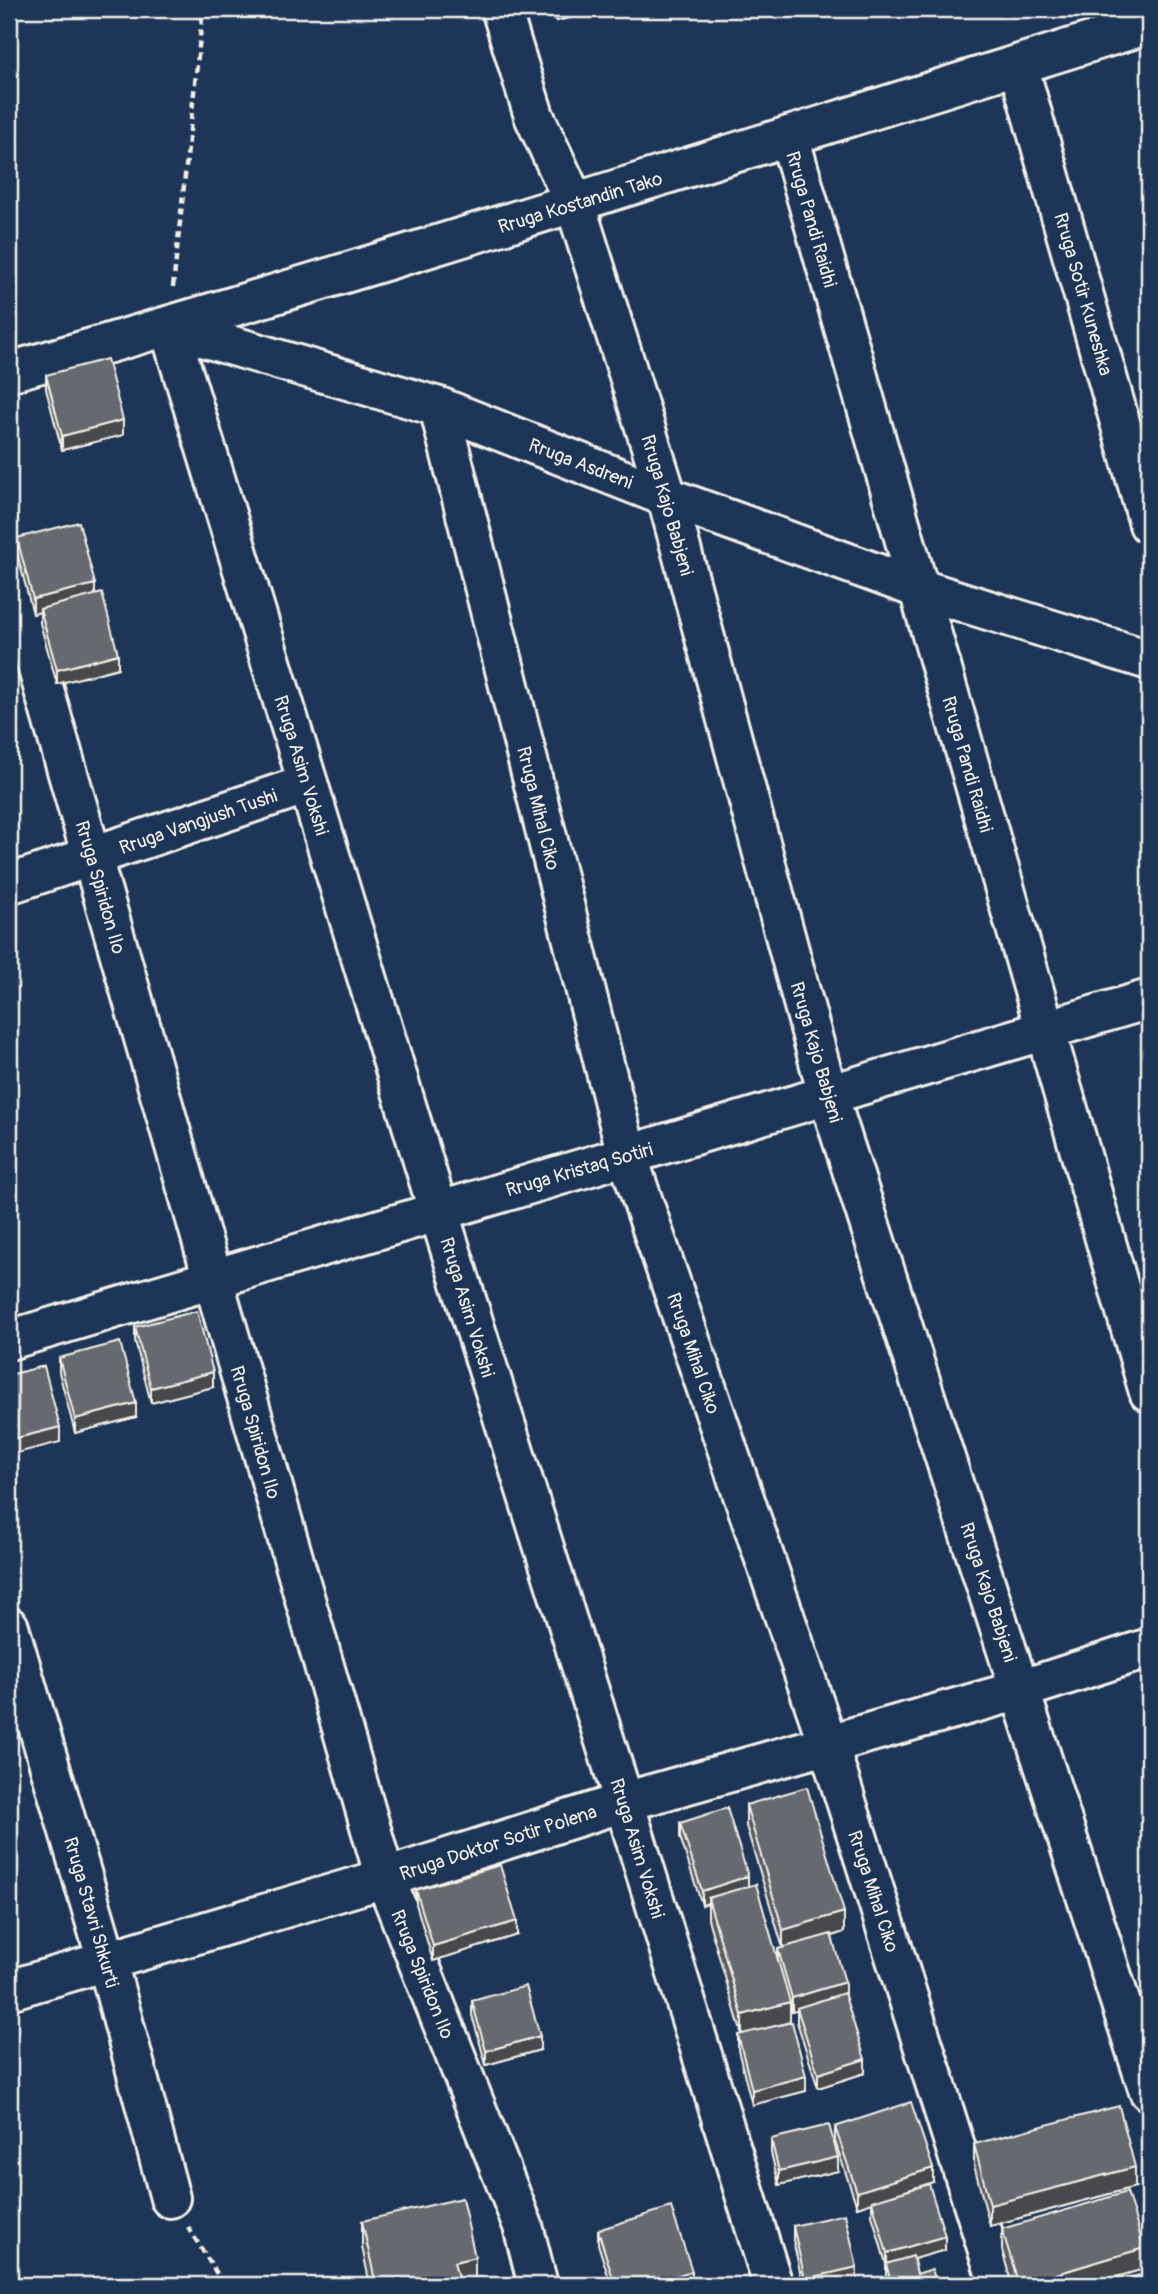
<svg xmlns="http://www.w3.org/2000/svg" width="1158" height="2294" viewBox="0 0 1158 2294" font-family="Pangolin,sans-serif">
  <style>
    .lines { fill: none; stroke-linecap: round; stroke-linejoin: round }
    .minor-casing { stroke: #f4f1e8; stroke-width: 44 }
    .path { stroke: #f4f1e8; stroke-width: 4.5; stroke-dasharray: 7 5; stroke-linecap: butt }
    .minor { stroke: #1d3557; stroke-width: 38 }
    .wall { fill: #585a60; stroke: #f4f1e8; stroke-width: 2 }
    .shaded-wall { fill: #474a4e; stroke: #f4f1e8; stroke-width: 2 }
    .building { fill: #666970; stroke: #f4f1e8; stroke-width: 2 }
    .labels { text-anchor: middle; stroke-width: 5; stroke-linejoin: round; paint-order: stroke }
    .street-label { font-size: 19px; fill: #f4f1e8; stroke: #1d3557 }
  </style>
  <rect width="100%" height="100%" fill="#1d3557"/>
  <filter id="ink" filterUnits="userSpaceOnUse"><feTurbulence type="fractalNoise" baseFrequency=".0143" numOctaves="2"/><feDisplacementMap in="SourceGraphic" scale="14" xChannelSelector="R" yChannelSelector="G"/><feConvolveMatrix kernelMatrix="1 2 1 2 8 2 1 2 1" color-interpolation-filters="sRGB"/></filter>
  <g filter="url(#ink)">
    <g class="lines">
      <defs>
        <g id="minor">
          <polyline points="501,9 534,116 575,204 667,497 828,1095 1149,2091"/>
          <polyline points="1018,65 1149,524"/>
          <polyline points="789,136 1149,1392"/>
          <polyline points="169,327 438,1210 624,1802 773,2285"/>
          <polyline points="169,327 439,407 667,497 917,588 1149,660"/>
          <path d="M9,372C391,263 769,141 1149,24"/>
          <polyline points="439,407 627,1155 828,1744 999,2285"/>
          <polyline points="9,568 385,1878 523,2226 538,2285"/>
          <polyline points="9,884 308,784"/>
          <polyline points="9,1340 1149,999"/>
          <polyline points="9,1627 107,1961 170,2198"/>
          <polyline points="9,1990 385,1878 624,1802 1020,1690 1149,1648"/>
        </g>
      </defs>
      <use href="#minor" class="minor-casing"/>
      <g class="path">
        <polyline points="173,287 203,9"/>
        <polyline points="188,2227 224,2285"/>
      </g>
      <use href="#minor" class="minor"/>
    </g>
    <g class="wall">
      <polygon points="538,9 604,9 557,21 539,11"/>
      <polygon points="46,375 123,435 62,450 46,389"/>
      <polygon points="17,538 95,595 118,668 57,684 40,623 40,612 33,614 17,553"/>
      <polygon points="135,1327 213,1387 151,1403 135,1341"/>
      <polygon points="59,1358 136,1417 75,1433 59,1372"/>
      <polygon points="746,1805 844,1932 832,1936 845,1996 865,2073 818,2088 797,2022 797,2010 792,2012 790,2007 790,2022 806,2091 752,2105 738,2050 738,2035 742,2035 708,1919 708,1903 702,1905 680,1837 680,1823 748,1887 778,1960 778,1949 783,1948 746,1826"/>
      <polygon points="416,1890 517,1935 433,1961 416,1904"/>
      <polygon points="472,2001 540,2050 486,2065 472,2015"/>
      <polygon points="835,2127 933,2182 901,2192 945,2250 913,2259 917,2274 937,2285 888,2285 886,2278 886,2264 872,2215 872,2202 857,2207 835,2141"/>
      <polygon points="771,2139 838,2171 779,2185 771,2153"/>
      <polygon points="974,2144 1135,2187 990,2226 974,2165"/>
      <polygon points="362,2221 475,2283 466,2285 370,2285 362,2247"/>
      <polygon points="793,2226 857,2281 841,2285 803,2285 793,2240"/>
      <polygon points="1002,2229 1144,2269 1088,2285 1012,2285 1002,2250"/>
      <polygon points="598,2230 692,2285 611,2285 598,2244"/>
    </g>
    <g class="shaded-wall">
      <polygon points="557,9 604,9 557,21"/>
      <polygon points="123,420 123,435 62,450 62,436"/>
      <polygon points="95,584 95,598 40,609 40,612 33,614 33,599"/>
      <polygon points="118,654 118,668 57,684 57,670"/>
      <polygon points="213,1372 213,1387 151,1403 151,1388"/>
      <polygon points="136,1403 136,1417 75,1433 75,1419"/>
      <polygon points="60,1427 60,1442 9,1455 9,1440"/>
      <polygon points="748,1876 748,1890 708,1898 708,1903 702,1905 702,1891"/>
      <polygon points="844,1912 844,1932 783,1951 783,1930"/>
      <polygon points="517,1921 517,1935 433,1961 433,1946"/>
      <polygon points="845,1982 845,1997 792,2012 792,1998"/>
      <polygon points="790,2002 790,2022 742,2036 742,2015"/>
      <polygon points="540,2036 540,2050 486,2065 486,2051"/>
      <polygon points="865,2059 865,2073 818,2088 818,2074"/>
      <polygon points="806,2076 806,2091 752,2105 752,2090"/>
      <polygon points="838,2157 838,2171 779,2185 779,2171"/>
      <polygon points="1135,2167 1135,2187 990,2226 990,2205"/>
      <polygon points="933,2168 933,2182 857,2207 857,2192"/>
      <polygon points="945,2236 945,2250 887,2267 887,2253"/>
      <polygon points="1144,2248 1144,2269 1088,2285 1019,2285"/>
      <polygon points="475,2257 475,2283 466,2285 454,2285 454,2262"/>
      <polygon points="857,2267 857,2281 841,2285 805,2285 805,2279"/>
      <polygon points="692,2271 692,2285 645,2285"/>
    </g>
    <g class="building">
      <polygon points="107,359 123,420 62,436 46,375"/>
      <polygon points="79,522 95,584 33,599 17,538"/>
      <polygon points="102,593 118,654 57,670 40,609"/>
      <polygon points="197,1311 213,1372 151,1388 135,1327"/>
      <polygon points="120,1342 136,1403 75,1419 59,1358"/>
      <polygon points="44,1366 60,1427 9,1440 9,1375"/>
      <polygon points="807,1787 844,1912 783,1930 746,1805"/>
      <polygon points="727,1808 748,1876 702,1891 680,1823"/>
      <polygon points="500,1865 517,1921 433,1946 416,1890"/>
      <polygon points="756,1884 790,2002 742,2015 708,1898"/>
      <polygon points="831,1934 845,1982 792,1998 778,1949"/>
      <polygon points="526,1986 540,2036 486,2051 472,2001"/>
      <polygon points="844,1993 865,2059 818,2074 797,2008"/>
      <polygon points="792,2022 806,2076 752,2090 738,2035"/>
      <polygon points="911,2102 933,2168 857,2192 835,2127"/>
      <polygon points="1119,2106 1135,2167 990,2205 974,2144"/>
      <polygon points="829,2125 838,2157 779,2171 771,2139"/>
      <polygon points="929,2184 945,2236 887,2253 872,2201"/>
      <polygon points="1127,2192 1144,2248 1019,2285 1002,2229"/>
      <polygon points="462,2198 475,2257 454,2262 460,2285 376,2285 362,2221"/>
      <polygon points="671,2207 692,2271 645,2285 615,2285 598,2230"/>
      <polygon points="845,2214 857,2267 805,2279 793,2226"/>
      <polygon points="913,2256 917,2274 932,2269 937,2285 892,2285 886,2264"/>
      <polygon points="1149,2272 1149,2285 1110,2285"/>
      <polygon points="1086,2279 1088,2285 1066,2285"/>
      <polygon points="879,2282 880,2285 867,2285"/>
    </g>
  </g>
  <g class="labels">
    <g class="street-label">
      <text transform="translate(580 202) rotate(-17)" y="7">Rruga Kostandin Tako</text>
      <text transform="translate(812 219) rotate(74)" y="7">Rruga Pandi Raidhi</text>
      <text transform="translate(1084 294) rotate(74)" y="7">Rruga Sotir Kuneshka</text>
      <text transform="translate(581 463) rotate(21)" y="7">Rruga Asdreni</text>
      <text transform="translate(668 505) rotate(74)" y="7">Rruga Kajo Babjeni</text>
      <text transform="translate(968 764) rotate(74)" y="7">Rruga Pandi Raidhi</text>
      <text transform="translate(302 765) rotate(73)" y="7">Rruga Asim Vokshi</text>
      <text transform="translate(539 808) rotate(76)" y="7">Rruga Mihal Ciko</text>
      <text transform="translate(198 821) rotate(-19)" y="7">Rruga Vangjush Tushi</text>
      <text transform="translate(101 887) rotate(74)" y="7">Rruga Spiridon Ilo</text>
      <text transform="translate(817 1052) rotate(74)" y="7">Rruga Kajo Babjeni</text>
      <text transform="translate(579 1169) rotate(-16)" y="7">Rruga Kristaq Sotiri</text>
      <text transform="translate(468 1307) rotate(73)" y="7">Rruga Asim Vokshi</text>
      <text transform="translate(694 1353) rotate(71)" y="7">Rruga Mihal Ciko</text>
      <text transform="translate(256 1432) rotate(74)" y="7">Rruga Spiridon Ilo</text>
      <text transform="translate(989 1592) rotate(72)" y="7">Rruga Kajo Babjeni</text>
      <text transform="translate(498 1842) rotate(-18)" y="7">Rruga Doktor Sotir Polena</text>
      <text transform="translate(638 1848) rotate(73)" y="7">Rruga Asim Vokshi</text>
      <text transform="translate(874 1891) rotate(72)" y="7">Rruga Mihal Ciko</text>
      <text transform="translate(92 1912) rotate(74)" y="7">Rruga Stavri Shkurti</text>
      <text transform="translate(423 1974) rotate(68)" y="7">Rruga Spiridon Ilo</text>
    </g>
  </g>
  <rect width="1158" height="2294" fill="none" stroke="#1d3557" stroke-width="35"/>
  <rect x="18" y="18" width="1123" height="2259" fill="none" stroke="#f4f1e8" stroke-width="2.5" filter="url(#ink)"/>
</svg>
